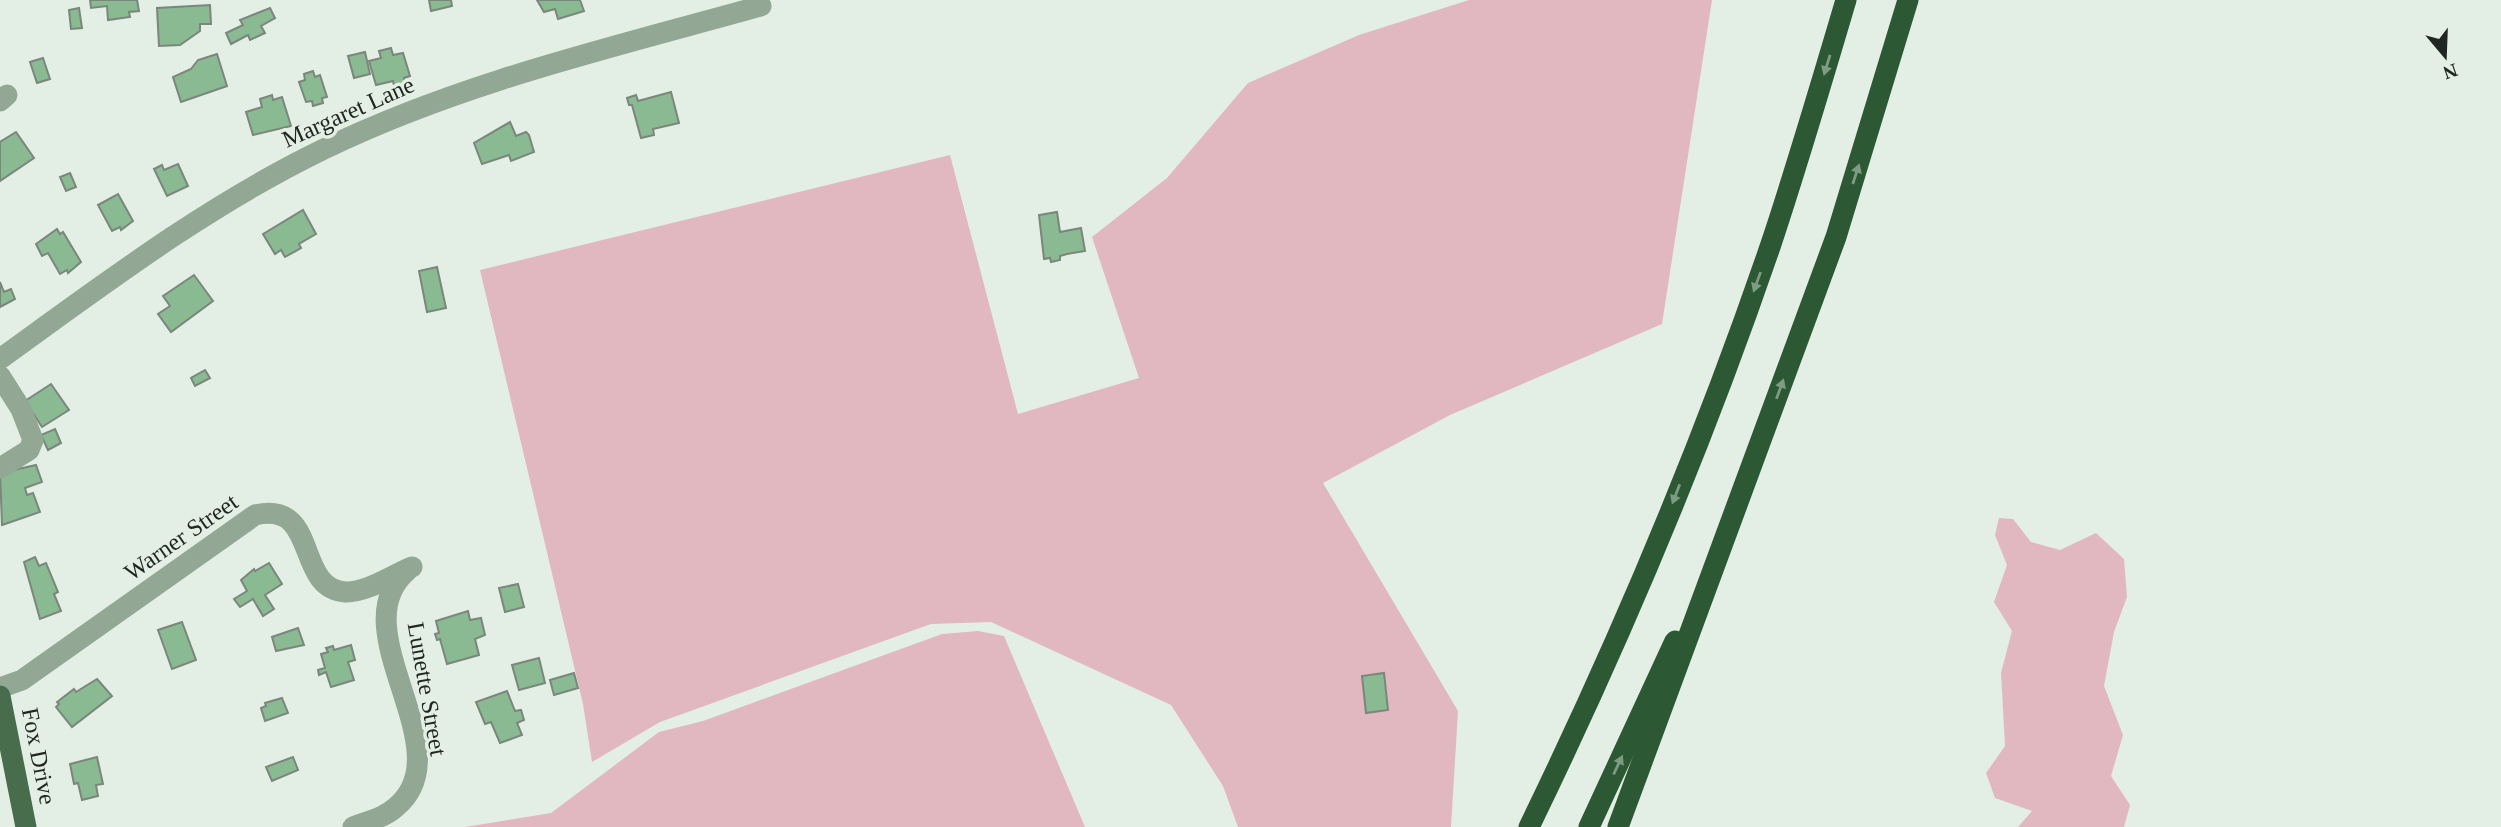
<svg xmlns="http://www.w3.org/2000/svg" width="2501" height="827" viewBox="0 0 2501 827" font-family="'Times New Roman',serif">
  <style>
    .green { fill: #e1b8bf }
    .building { fill: #8aba91; stroke: #7b867c; stroke-width: 2 }
    .lines { fill: none; stroke-linecap: round; stroke-linejoin: round }
    .minor { stroke: #92a794; stroke-width: 21 }
    .major { stroke: #486d4d; stroke-width: 21 }
    .highway { stroke: #2c5934; stroke-width: 21 }
    .oneway { fill: #7e9c83 }
    .labels { text-anchor: middle; stroke-width: 7; stroke-linejoin: round; paint-order: stroke }
    .street-label { font-size: 24px; fill: #212622; stroke: #e3efe4 }
  </style>
  <rect width="100%" height="100%" fill="#e3efe4"/>
  <g class="green">
    <polygon points="1469,0 1712,0 1662,324 1450,415 1323,483 1458,711 1451,827 1238,827 1223,786 1171,705 991,622 931,624 660,722 592,762 583,704 480,270 950,155 1018,414 1139,378 1092,237 1167,178 1248,83 1359,35"/>
    <polygon points="1999,518 2013,519 2031,542 2060,550 2096,533 2124,559 2127,597 2114,632 2104,686 2123,735 2111,776 2130,805 2124,827 2018,827 2032,811 1995,798 1986,773 2005,746 2001,673 2012,631 1994,602 2007,565 1995,535"/>
    <polygon points="978,631 1004,636 1085,827 465,827 551,813 659,732 703,721 942,634"/>
  </g>
  <g class="building">
    <polygon points="90,0 137,0 139,11 129,12 130,17 108,20 107,6 91,8"/>
    <polygon points="429,0 451,0 452,6 431,11"/>
    <polygon points="537,0 580,0 584,11 558,19 555,9 544,12"/>
    <polygon points="210,5 211,24 200,24 200,31 180,45 159,46 157,8"/>
    <polygon points="79,8 82,28 71,29 69,10"/>
    <polygon points="270,8 275,18 261,26 265,33 250,40 248,35 231,44 226,33 243,25 240,20"/>
    <polygon points="391,48 393,55 403,53 410,76 404,78 405,83 394,86 393,81 376,85 369,61 381,58 379,51"/>
    <polygon points="365,52 370,74 354,78 348,56"/>
    <polygon points="217,54 227,86 181,102 173,77 191,69 198,60"/>
    <polygon points="43,58 50,79 37,83 30,62"/>
    <polygon points="313,71 315,77 320,75 327,97 322,98 323,103 313,106 312,101 306,102 299,82 305,80 304,74"/>
    <polygon points="671,92 679,123 653,129 654,135 641,138 632,105 629,105 627,98 636,95 638,101"/>
    <polygon points="272,95 273,100 282,97 291,126 253,135 246,112 262,107 260,99"/>
    <polygon points="510,122 516,136 526,132 529,135 534,152 511,161 509,155 482,164 474,143"/>
    <polygon points="16,132 34,158 0,181 0,142"/>
    <polygon points="178,164 188,186 167,196 154,169 162,165 164,170"/>
    <polygon points="70,173 76,187 66,191 60,177"/>
    <polygon points="118,194 133,221 121,230 120,227 112,231 98,205"/>
    <polygon points="303,210 316,234 299,244 301,248 285,257 281,250 275,254 263,234"/>
    <polygon points="1057,212 1060,232 1081,228 1085,251 1067,254 1060,256 1060,260 1051,262 1050,258 1044,259 1039,215"/>
    <polygon points="57,229 60,234 63,232 81,262 68,273 67,270 60,274 48,253 42,256 36,244"/>
    <polygon points="437,267 446,308 427,312 419,271"/>
    <polygon points="194,275 213,301 171,332 158,314 170,306 163,296"/>
    <polygon points="0,282 4,292 11,289 15,299 0,307"/>
    <polygon points="205,370 210,378 195,386 191,378"/>
    <polygon points="51,384 69,410 42,427 25,401"/>
    <polygon points="55,429 61,443 48,450 41,435"/>
    <polygon points="36,465 42,482 25,488 27,495 33,493 40,512 2,525 0,473"/>
    <polygon points="35,557 39,566 46,563 58,592 54,594 61,611 40,619 24,562"/>
    <polygon points="269,563 282,584 265,595 274,609 263,616 253,599 240,607 234,599 247,591 241,580 254,569 255,571"/>
    <polygon points="518,584 524,607 505,612 499,588"/>
    <polygon points="468,611 470,620 481,618 485,635 475,639 479,655 447,664 440,639 437,640 435,634 439,633 436,621"/>
    <polygon points="182,622 196,660 172,669 158,630"/>
    <polygon points="298,628 304,645 276,651 272,637"/>
    <polygon points="351,645 355,660 348,662 354,680 331,687 326,672 319,675 318,670 325,668 321,654 328,652 326,648 333,646 334,650"/>
    <polygon points="539,658 545,683 519,690 512,665"/>
    <polygon points="574,673 578,688 554,695 550,680"/>
    <polygon points="1384,673 1388,710 1366,713 1362,676"/>
    <polygon points="97,679 112,696 72,727 56,707 59,704 57,702 74,689 76,692"/>
    <polygon points="507,691 515,711 521,710 524,720 517,723 522,735 500,743 491,722 485,724 476,702"/>
    <polygon points="282,698 288,713 265,721 261,708 266,706 265,703"/>
    <polygon points="97,757 103,784 96,785 98,796 82,800 78,783 74,784 70,764"/>
    <polygon points="293,757 298,770 272,781 266,767"/>
  </g>
  <g class="lines">
    <g class="minor">
      <polyline points="0,101 7,95"/>
      <path d="M0,359C104,284 208,205 324,149C462,82 614,47 761,6"/>
      <polyline points="0,376 21,409 33,440 29,450 0,468"/>
      <path d="M0,688L22,680L255,515C320,500 294,588 345,592C366,593 392,575 412,567"/>
      <path d="M353,827C368,821 384,818 396,807C465,750 339,629 407,571"/>
    </g>
    <polyline class="major" points="0,696 26,827"/>
    <g class="highway">
      <path d="M1529,827C1621,638 1703,443 1771,244C1798,163 1822,81 1846,0"/>
      <polyline points="1589,827 1675,641"/>
      <polyline points="1618,827 1836,237 1908,0"/>
    </g>
  </g>
  <defs><path id="oneway-solid" d="M-6-.8H1V-3.2L6.5 0L1 3.2V.8H-6Z" transform="scale(1.75)"/></defs>
  <g class="oneway">
    <use href="#oneway-solid" transform="translate(1827 65) rotate(107)"/>
    <use href="#oneway-solid" transform="translate(1856 174) rotate(-72)"/>
    <use href="#oneway-solid" transform="translate(1757 282) rotate(110)"/>
    <use href="#oneway-solid" transform="translate(1780 389) rotate(-70)"/>
    <use href="#oneway-solid" transform="translate(1676 494) rotate(111)"/>
    <use href="#oneway-solid" transform="translate(1618 765) rotate(-65)"/>
  </g>
  <g class="labels">
    <g class="street-label">
      <text transform="translate(348 112) rotate(-24)" y="8">Margaret Lane</text>
      <text transform="translate(181 537) rotate(-35)" y="8">Warner Street</text>
      <text transform="translate(427 689) rotate(80)" y="8">Lunette Street</text>
      <text transform="translate(39 756) rotate(79)" y="8">Fox Drive</text>
    </g>
  </g>
  <g transform="translate(2445 56) rotate(161)" stroke="#e3efe4" stroke-width="5" paint-order="stroke">
  <path d="M0-5L12 26L0 18L-12 26Z" fill="#212622"/>
  <text y="-10" font-size="19" font-weight="bold" text-anchor="middle" fill="#212622">N</text>
  </g>
</svg>
